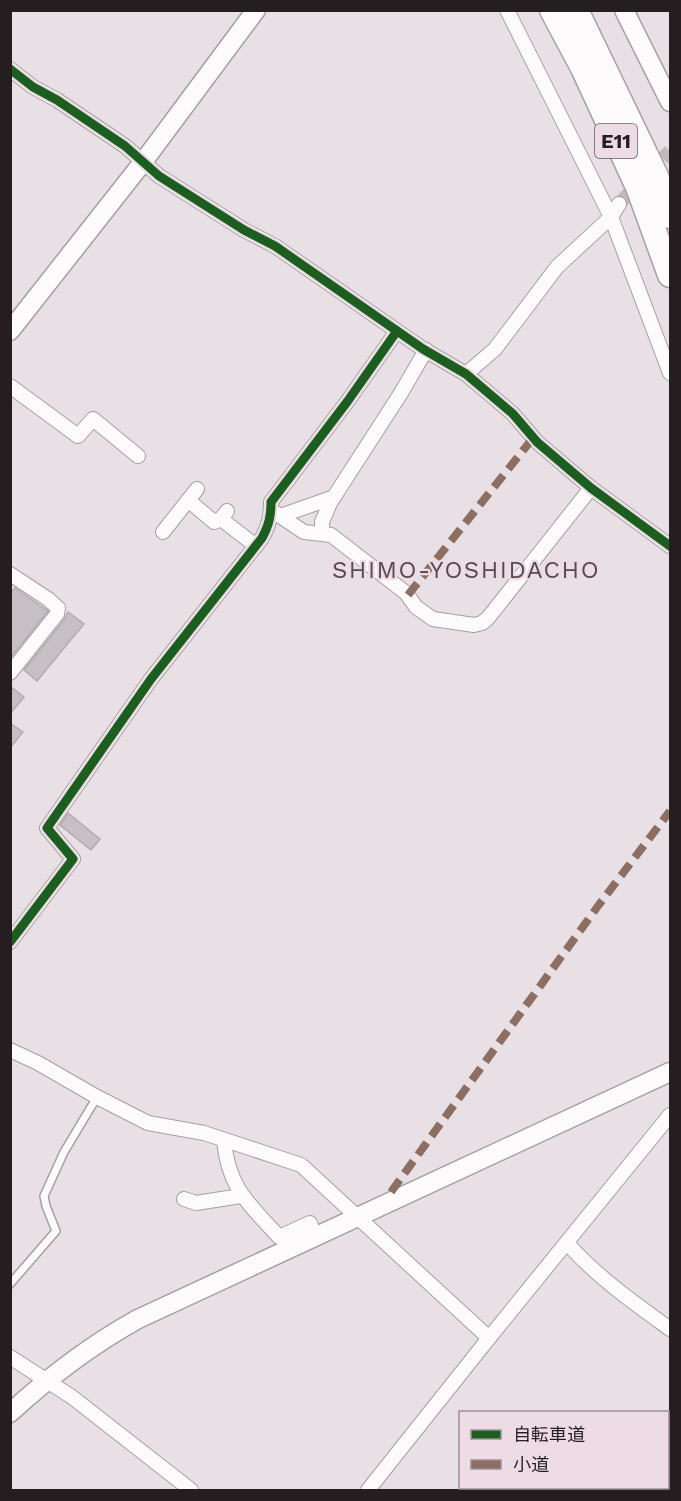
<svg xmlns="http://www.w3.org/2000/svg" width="681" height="1501" viewBox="0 0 681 1501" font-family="'Work Sans','Noto Sans JP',sans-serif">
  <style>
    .building { fill: #c6bfc3; stroke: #b2abaf; stroke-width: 1.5 }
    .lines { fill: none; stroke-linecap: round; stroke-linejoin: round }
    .street-tunnel { stroke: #c2b9be; stroke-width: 14; stroke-dasharray: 14 7; stroke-linecap: butt }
    .lane-casing { stroke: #a59fa2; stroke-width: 10 }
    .street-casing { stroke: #a59fa2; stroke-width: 16 }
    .secondary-casing { stroke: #a59fa2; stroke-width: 21 }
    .highway-casing { stroke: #a59fa2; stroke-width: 27 }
    .lane { stroke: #fcfafb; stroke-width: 7 }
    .street { stroke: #fcfafb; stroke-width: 14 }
    .secondary { stroke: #fcfafb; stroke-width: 18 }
    .highway { stroke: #fcfafb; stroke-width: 24 }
    .quiet { stroke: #8d6e63; stroke-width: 8; stroke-dasharray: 15 8; stroke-linecap: butt }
    .cycleway-casing { stroke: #eddce5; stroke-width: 13 }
    .cycleway { stroke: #1b5e20; stroke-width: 9 }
    .labels { text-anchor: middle; stroke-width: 4.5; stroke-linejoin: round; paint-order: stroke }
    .shield { fill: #eddce5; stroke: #60575c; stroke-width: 1.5 }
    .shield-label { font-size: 20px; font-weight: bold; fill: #241e21 }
    .quarter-label { font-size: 24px; letter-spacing: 1.5px; fill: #574950; stroke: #eddce5 }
  </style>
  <rect width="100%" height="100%" fill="#e9e0e5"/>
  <g class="building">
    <polygon points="15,588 48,611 12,656 10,654 10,593"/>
    <polygon points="68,612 84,624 37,681 24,670 64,620"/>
    <polygon points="10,686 24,697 10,714"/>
    <polygon points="10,723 23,732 10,748"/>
    <polygon points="68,813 100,839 91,850 60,825"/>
  </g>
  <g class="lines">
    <polyline class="street-tunnel" points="619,204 670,151"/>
    <defs>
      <polyline id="lane" points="10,1284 56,1231 46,1206 44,1196 64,1152 97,1097"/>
      <g id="street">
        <polyline points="507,10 611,217 670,373"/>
        <polyline points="10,69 33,87 57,100 125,146 159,176 244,230 275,246 423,349 466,374 513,414 537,442 591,488 670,546"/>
        <polyline points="466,374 495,349 557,267 611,217 619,204"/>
        <polyline points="10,386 78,436 93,419 138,456"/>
        <polyline points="188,500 214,522 221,519 227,511"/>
        <polyline points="271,510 304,532 331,535 406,593 416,607 433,619 474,625 482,623 488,618 591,488"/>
        <polyline points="280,516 334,497"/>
        <polyline points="221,519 256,546"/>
        <polyline points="163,532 197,489"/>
        <polyline points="322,534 322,522 330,503 401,393 426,350"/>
        <polyline points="10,574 48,599 58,608 57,614 10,673"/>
        <path d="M10,942L73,859L47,828L151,679L262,538C269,525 271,516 271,502L347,402L397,331"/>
        <polyline points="10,1050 38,1063 97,1097 148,1123 204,1133 301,1165 489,1338"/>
        <path d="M224,1140C228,1188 249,1204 279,1237L310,1223L315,1236"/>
        <polyline points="184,1199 196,1203 241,1196"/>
        <path d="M567,1243C597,1277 634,1303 670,1329"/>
        <polyline points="10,1357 72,1397 191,1490"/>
        <polyline points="368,1490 489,1338 670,1115"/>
      </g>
      <g id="secondary">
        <polyline points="624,10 670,102"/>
        <polyline points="10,331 143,162 256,10"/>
        <path d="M10,1413C49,1377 91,1345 138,1319L670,1072"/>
      </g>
      <g id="highway">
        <polyline points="552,10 583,68 638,187 670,275"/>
        <polyline points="576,10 656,176 670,216"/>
      </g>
    </defs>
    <use href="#lane" class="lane-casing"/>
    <use href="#street" class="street-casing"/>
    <use href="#secondary" class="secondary-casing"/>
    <use href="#highway" class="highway-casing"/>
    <use href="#lane" class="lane"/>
    <use href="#street" class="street"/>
    <use href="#secondary" class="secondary"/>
    <use href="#highway" class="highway"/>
    <g class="quiet">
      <polyline points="408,595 533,438"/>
      <polyline points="391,1192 598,906 670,811"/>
    </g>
    <defs>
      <g id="cycleway">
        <polyline points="10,69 33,87 57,100 125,146 159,176 244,230 275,246 423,349 466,374 513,414 537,442 591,488 670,546"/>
        <path d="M10,942L73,859L47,828L151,679L262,538C269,525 271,516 271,502L347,402L397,331"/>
      </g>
    </defs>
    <use href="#cycleway" class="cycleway-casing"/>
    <use href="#cycleway" class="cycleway"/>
  </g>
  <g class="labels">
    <rect class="shield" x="595" y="124" width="42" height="34" rx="4.5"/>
    <g class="shield-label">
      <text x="616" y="148">E11</text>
    </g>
    <g class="quarter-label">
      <text x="466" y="578">SHIMO-YOSHIDACHO</text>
    </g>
  </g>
  <rect width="681" height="1501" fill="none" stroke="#241e21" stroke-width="24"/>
  <rect x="459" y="1411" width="210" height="78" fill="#eddce5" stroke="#9d9097" stroke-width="1.5"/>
  <rect x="471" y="1430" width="30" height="9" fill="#1b5e20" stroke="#9d9097" stroke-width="1.5"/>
  <text x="513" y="1441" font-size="18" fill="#241e21">自転車道</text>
  <rect x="471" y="1460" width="30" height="9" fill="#8d6e63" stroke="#9d9097" stroke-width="1.5"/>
  <text x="513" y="1471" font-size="18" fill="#241e21">小道</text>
</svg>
